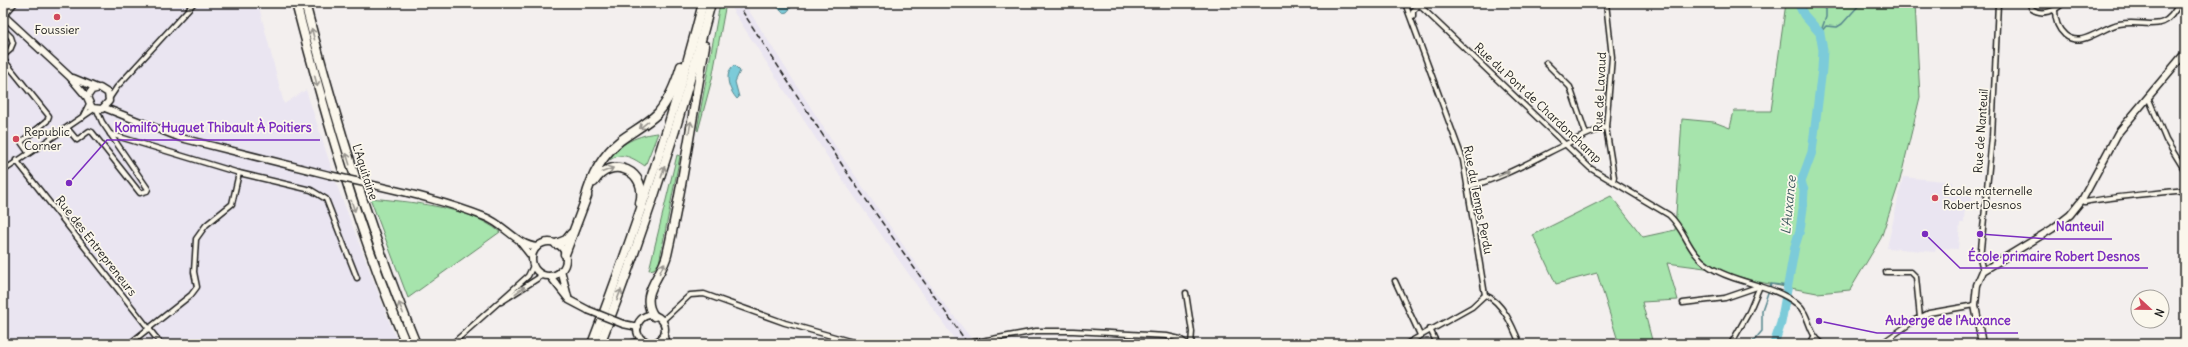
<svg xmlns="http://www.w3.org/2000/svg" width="2188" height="347" viewBox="0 0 2188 347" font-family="Delius,sans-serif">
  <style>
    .built { fill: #eae5f1 }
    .green { fill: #a6e4ac; stroke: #618064 }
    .water { fill: #7ccbd9; stroke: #56858d }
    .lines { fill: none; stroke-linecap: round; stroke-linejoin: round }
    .stream { stroke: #56858d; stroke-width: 1.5 }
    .river { stroke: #7ccbd9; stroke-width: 9 }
    .street-casing { stroke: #1c1c1c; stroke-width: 7 }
    .secondary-casing { stroke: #1c1c1c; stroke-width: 9 }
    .highway-casing { stroke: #1c1c1c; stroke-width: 11 }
    .street { stroke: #fbf7ec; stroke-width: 4 }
    .secondary { stroke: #fbf7ec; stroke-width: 6 }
    .highway { stroke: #fbf7ec; stroke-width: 8 }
    .rail { stroke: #1c1c1c; stroke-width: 1.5; stroke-dasharray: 6 3; stroke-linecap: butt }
    .street-bridge-casing { stroke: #1c1c1c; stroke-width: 7; stroke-linecap: butt }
    .secondary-bridge-casing { stroke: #1c1c1c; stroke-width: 9; stroke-linecap: butt }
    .street-bridge { stroke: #fbf7ec; stroke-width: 4 }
    .secondary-bridge { stroke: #fbf7ec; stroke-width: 6 }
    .oneway { stroke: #97948e }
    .poi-dot { fill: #d1495b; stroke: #fbf7ec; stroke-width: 1.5 }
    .labels { text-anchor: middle; stroke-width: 3.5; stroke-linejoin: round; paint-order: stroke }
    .poi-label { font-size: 12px; fill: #1c1c1c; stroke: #fbf7ec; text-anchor: start }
    .street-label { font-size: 12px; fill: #1c1c1c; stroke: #fbf7ec }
    .water-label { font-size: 13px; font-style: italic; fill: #3e595e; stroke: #fbf7ec }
    .leader { fill: none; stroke: #7b2cbf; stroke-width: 1.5 }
    .callout-dot { fill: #7b2cbf; stroke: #fbf7ec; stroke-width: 1.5 }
    .callout-label { font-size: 13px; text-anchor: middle; font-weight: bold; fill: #7b2cbf; stroke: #fbf7ec; stroke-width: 3.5; stroke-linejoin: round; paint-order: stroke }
  </style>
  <rect width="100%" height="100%" fill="#f3efee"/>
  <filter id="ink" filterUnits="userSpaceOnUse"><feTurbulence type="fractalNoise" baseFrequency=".025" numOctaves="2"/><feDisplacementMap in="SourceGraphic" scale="8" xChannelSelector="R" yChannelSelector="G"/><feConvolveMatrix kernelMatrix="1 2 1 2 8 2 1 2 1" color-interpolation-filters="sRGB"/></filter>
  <g filter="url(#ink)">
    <g class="built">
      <polygon points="3,3 258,3 284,104 306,90 339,191 398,344 3,344"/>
      <polygon points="728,3 744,3 845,161 939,297 971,338 955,340 840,176"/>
      <polygon points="1903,177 1953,182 1953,193 1972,194 1971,202 1965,202 1964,223 1960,223 1958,249 1936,248 1935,252 1887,248"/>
    </g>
    <g class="green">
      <polygon points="720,3 726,3 712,79 698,131 697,130"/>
      <polygon points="1786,3 1915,3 1920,97 1900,180 1881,238 1850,290 1817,293 1759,282 1705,268 1667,263 1678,300 1642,302 1653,344 1619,344 1597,273 1556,284 1533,235 1611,196 1643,237 1675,230 1682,119 1714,122 1730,128 1734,111 1771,111"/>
      <path d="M658,133L645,166C633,158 622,151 610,160C616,144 641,134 658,133Z"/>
      <polygon points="677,155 680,156 659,263 654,269 649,270"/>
      <path d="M370,198C410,202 468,206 500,232L408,298Z"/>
    </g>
    <g class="water">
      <polygon points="774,3 795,3 787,12 783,13"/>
      <path d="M734,65L740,71L735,82L739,97L737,99C729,90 723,74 734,65Z"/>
    </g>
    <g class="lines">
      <g class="stream">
        <polyline points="1814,3 1826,9 1826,17 1821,31"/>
        <polyline points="1818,3 1823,3"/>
        <polyline points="1802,11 1811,3"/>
        <polyline points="1820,33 1826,26 1837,27 1842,24 1861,3"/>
        <polyline points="1751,344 1762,331 1762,310 1771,284 1789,286"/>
      </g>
      <polyline class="river" points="1774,344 1781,323 1795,246 1800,230 1803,208 1804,190 1801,182 1812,152 1822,69 1823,50 1820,33 1804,15 1798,3"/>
      <defs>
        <g id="street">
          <polyline points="1405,3 1463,160 1485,295"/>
          <path d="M1417,3L1590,168L1669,215C1687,232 1687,252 1710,267C1736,284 1773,284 1797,304C1811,315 1807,334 1823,344"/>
          <polyline points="1606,3 1612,57 1606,127 1614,177 1613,181"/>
          <path d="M2029,3L2032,9C2041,16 2056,11 2063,3"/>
          <path d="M2055,10C2055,19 2058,29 2065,35C2081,49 2102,27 2119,24C2147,19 2164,36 2179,3"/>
          <polyline points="4,16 15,3"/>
          <polyline points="1413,16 1413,11 1419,5"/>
          <polyline points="3,29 11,37 13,43 10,50 3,56"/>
          <polyline points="3,59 49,116 47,121 21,142 28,152"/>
          <polyline points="1546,63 1570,87 1586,134"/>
          <polyline points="2148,97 2166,140 2185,171"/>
          <polyline points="109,99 117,87 194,3"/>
          <polyline points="82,118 89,104"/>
          <polyline points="67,128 77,140 89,131 92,132 140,193 147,191 148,189 102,122 97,110"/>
          <polyline points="110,134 239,173 311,190 326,199 357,278"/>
          <polyline points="16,160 161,344"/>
          <polyline points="3,171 94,109"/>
          <path d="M1467,187C1517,175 1558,143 1606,127"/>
          <path d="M2082,200L2085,202C2118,196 2152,194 2185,190"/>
          <polyline points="1983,271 1980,259 1992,137 1998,3"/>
          <polyline points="1886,272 1911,272 1916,277 1920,318"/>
          <polyline points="1395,281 1420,335"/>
          <polyline points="1186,293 1192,332 1191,344"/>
          <path d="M1485,295C1503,302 1513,327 1520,344"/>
          <polyline points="501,302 543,275"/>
          <polyline points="1683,303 1725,298 1760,286"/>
          <polyline points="662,321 690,295 704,294 785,323 860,344"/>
          <polyline points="1430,329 1437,344"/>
          <polyline points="987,340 1036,331 1073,331 1167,336 1180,339 1187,344"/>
          <polyline points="129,344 191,295 197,287 194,272 196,239 206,225 232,204 239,173"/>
          <polyline points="452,344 528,276 533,266"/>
          <polyline points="1406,344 1472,307 1485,295"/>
          <polyline points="1731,344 1749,312 1760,286"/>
          <polyline points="1810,344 1814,337"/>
          <polyline points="1881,344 1915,320 1929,313 1975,305"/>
        </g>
        <g id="secondary">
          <polyline points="3,15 70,77 87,97 92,108 102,109 109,101 108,93 100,88 92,90 87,97"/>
          <polyline points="73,78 97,88"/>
          <polyline points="105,108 181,138 329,175"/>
          <path d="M369,184C408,193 448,202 485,217C504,224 517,245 537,247"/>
          <polyline points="520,242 532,257"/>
          <circle cx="549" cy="259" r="17"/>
          <polyline points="561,270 568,297"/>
          <polyline points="550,276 569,300 588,310"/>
          <circle cx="651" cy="329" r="14"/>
          <polyline points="623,324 638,327"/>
          <polyline points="1982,344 1975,305 1977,285 1983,271 2052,229 2070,215 2082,200 2118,133 2185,53"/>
        </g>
        <g id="highway">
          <path d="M296,3C326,119 359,233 406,344"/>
          <path d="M305,3C335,119 370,233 416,344"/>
          <path d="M594,182C611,154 649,171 640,203"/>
          <path d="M585,200C591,176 601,156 621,140C633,131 647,124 658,113C669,100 676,83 681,66"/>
          <polyline points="556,244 566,240 571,234"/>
          <polyline points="565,254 587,196"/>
          <path d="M654,316C638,295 662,276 667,255C683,186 692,116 705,46"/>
          <polyline points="663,337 665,344"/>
          <path d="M592,344C635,231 673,121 703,3"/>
          <path d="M600,344C644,232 681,120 711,3"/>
          <polyline points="634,344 644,341"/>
          <polyline points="653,344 654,344"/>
        </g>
      </defs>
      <use href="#street" class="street-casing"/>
      <use href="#secondary" class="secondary-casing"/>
      <use href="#highway" class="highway-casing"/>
      <use href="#street" class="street"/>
      <use href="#secondary" class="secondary"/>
      <use href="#highway" class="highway"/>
      <polyline class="rail" points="737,3 850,177 968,344"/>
      <defs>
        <polyline id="street-bridge" points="961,344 987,340"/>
        <g id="secondary-bridge">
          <polyline points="329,175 369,184"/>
          <polyline points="588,310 623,324"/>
        </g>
      </defs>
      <use href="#street-bridge" class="street-bridge-casing"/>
      <use href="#secondary-bridge" class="secondary-bridge-casing"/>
      <use href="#street-bridge" class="street-bridge"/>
      <use href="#secondary-bridge" class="secondary-bridge"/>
    </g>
    <defs><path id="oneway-shaft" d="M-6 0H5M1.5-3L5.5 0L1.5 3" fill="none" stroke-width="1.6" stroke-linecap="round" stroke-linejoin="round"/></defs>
    <g class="oneway">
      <use href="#oneway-shaft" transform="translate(313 34) rotate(-105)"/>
      <use href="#oneway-shaft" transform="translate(316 81) rotate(75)"/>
      <use href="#oneway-shaft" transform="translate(644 125) rotate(141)"/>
      <use href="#oneway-shaft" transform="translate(690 127) rotate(-80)"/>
      <use href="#oneway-shaft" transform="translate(348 159) rotate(-107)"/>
      <use href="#oneway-shaft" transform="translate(608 170) rotate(-21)"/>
      <use href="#oneway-shaft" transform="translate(663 172) rotate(-72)"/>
      <use href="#oneway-shaft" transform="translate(1504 174) rotate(-23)"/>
      <use href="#oneway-shaft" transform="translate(353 206) rotate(71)"/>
      <use href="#oneway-shaft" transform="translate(662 268) rotate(-65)"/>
      <use href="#oneway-shaft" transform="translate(520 290) rotate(-37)"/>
      <use href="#oneway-shaft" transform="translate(619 295) rotate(-69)"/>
      <use href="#oneway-shaft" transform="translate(401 308) rotate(-112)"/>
    </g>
  </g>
  <g class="poi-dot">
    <circle cx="57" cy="17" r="4"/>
    <circle cx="16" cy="139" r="4"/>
    <circle cx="1935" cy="198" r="4"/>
  </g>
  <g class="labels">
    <g class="poi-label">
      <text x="57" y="34" text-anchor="middle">Foussier</text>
      <text x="24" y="136">Republic<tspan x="24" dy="14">Corner</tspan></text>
      <text x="1943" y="195">École maternelle<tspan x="1943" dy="14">Robert Desnos</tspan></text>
    </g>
    <g class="street-label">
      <text transform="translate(1600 92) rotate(-87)" y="4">Rue de Lavaud</text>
      <text transform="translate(1538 103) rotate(43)" y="4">Rue du Pont de Chardonchamp</text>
      <text transform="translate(1981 131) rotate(-86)" y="4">Rue de Nanteuil</text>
      <text transform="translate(365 172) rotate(72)" y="4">L'Aquitaine</text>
      <text transform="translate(1478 200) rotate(79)" y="4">Rue du Temps Perdu</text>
      <text transform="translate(96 246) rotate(52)" y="4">Rue des Entrepreneurs</text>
    </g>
    <g class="water-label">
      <text transform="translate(1788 205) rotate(-84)" y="5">L’Auxance</text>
    </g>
  </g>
  <path class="leader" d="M69 183L107 140H320M1980 234L2048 239H2112M1925 234L1960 268H2148M1819 321L1877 333H2018"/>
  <g class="callout-dot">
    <circle cx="69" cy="183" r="4"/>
    <circle cx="1980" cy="234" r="4"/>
    <circle cx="1925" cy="234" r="4"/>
    <circle cx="1819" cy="321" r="4"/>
  </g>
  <g class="callout-label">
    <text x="213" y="132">Komilfo Huguet Thibault À Poitiers</text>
    <text x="2080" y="231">Nanteuil</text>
    <text x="2054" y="261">École primaire Robert Desnos</text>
    <text x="1948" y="325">Auberge de l'Auxance</text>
  </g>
  <rect width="2188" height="347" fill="none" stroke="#fbf7ec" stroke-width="16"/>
  <rect x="8" y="8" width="2172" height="331" fill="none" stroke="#1c1c1c" stroke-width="1.5" filter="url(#ink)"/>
  <g transform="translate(2150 309) rotate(112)"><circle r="19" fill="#fbf7ec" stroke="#a29f99"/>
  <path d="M0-3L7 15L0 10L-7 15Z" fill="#d1495b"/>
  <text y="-6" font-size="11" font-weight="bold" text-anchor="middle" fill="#1c1c1c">N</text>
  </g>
</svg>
